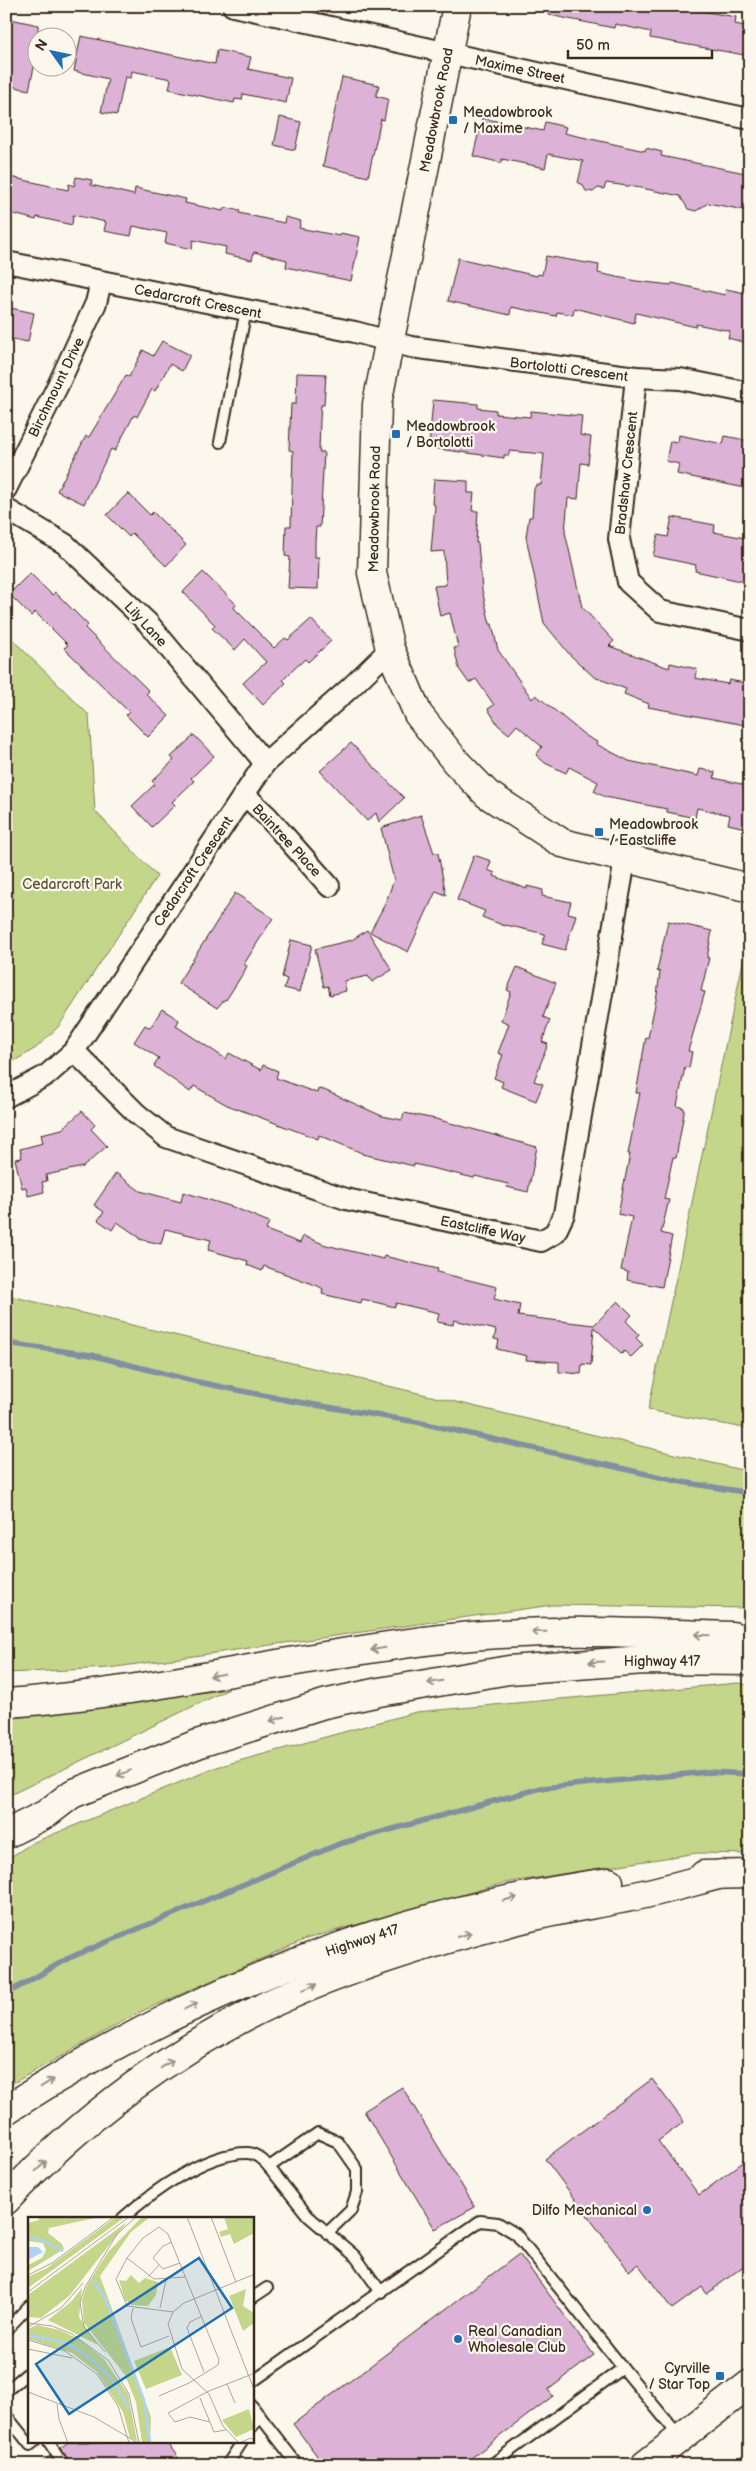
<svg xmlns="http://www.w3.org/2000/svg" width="756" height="2471" viewBox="0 0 756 2471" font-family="'Balsamiq Sans',sans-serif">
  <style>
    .green { fill: #c4d68a; stroke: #808054 }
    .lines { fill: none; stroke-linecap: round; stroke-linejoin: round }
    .stream { stroke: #818fa1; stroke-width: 5.5 }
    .building { fill: #ddb2d7; stroke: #3b2a1e }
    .lane-casing { stroke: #3b2a1e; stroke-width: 14 }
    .street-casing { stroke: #3b2a1e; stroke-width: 24 }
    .secondary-casing { stroke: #3b2a1e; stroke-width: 31 }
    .highway-casing { stroke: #3b2a1e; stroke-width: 31 }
    .lane { stroke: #fbf7ec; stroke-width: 10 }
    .street { stroke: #fbf7ec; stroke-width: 20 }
    .secondary { stroke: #fbf7ec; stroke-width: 28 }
    .highway { stroke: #fbf7ec; stroke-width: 28 }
    .oneway { stroke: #9b9085 }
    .poi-dot { fill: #1f6fb2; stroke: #fbf7ec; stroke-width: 2 }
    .labels { text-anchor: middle; stroke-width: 4.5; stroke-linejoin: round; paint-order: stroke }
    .street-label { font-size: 14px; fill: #3b2a1e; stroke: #fbf7ec }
    .poi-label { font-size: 14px; fill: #3b2a1e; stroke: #fbf7ec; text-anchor: start }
    .park-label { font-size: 14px; fill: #5d5539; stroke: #fbf7ec }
    .inset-river { fill: none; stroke: #afd3f8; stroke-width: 2.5 }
    .inset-road { fill: none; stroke: #aea59a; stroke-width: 1 }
    .view { fill: #1f6fb2; fill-opacity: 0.15; stroke: #1f6fb2; stroke-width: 2.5 }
    .inset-edge { fill: none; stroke: #3b2a1e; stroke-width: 2.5 }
  </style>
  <rect width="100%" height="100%" fill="#fbf7ec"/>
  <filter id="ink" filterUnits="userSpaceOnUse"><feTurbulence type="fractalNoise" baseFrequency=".02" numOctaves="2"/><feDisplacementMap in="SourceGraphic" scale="10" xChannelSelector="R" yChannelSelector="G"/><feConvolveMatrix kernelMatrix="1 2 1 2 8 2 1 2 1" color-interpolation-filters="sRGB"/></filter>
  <g filter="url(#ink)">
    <g class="green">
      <polygon points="6,633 89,715 95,811 157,876 59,1026 36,1048 6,1066"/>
      <polygon points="750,929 750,1429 648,1410"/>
      <polygon points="6,1295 750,1472 750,1608 552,1605 109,1668 6,1673"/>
      <polygon points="738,1683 750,1685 750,1854 697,1853 504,1883 306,1939 138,2013 6,2087 6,1860 32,1843 217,1767 416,1712"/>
      <polygon points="229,1689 6,1797 6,1719"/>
    </g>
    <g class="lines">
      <g class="stream">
        <polyline points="6,1343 91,1355 193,1381 292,1401 417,1422 682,1482 750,1493"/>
        <polyline points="6,1994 69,1958 339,1844 541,1788 708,1772 750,1774"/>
      </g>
    </g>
    <g class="building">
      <polygon points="549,6 672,6 736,17 735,24 750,27 750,56 650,38 651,32 615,24 614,28 549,15"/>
      <polygon points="6,18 38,25 38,49 29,90 6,85"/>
      <polygon points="81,36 215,64 217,50 251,57 248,69 291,78 286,103 243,94 242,100 235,99 234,103 169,89 171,79 132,71 131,78 125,77 117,115 101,112 108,79 74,71"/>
      <polygon points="342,77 379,85 376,96 388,99 384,120 381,119 368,177 323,166"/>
      <polygon points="280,117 301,122 295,150 274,145"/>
      <polygon points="482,118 543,131 545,122 566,127 564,133 645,151 646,148 662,152 661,156 750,174 750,196 747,195 744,210 708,203 696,211 688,209 680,196 641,188 606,183 604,189 598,188 593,192 586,191 582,184 578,183 583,161 548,154 545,168 502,159 502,163 473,156"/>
      <polygon points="6,176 68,190 69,184 74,186 76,177 92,180 91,185 134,195 135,188 186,199 185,203 223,211 224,207 240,211 239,213 284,223 285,217 301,221 299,228 340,236 340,233 360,237 351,281 286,267 287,260 254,252 252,260 225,254 226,247 193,240 192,249 165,243 167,233 133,226 131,236 104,231 106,222 73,215 72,225 37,217 36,220 6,212"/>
      <polygon points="546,256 599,265 598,273 636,281 671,285 672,283 725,295 726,289 750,294 750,344 728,338 730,331 696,324 696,327 636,313 634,323 574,308 573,315 557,312 556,316 511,307 510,315 448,301 458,258 537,276 538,274 542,275"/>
      <polygon points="6,307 34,313 28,342 6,338"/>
      <polygon points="162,341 190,355 182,371 170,364 155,391 152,389 137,417 134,415 115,451 111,449 84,504 57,491 86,436 89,437 126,375 129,377 143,350 153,356"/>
      <polygon points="297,373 326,374 324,405 321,405 320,420 319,452 324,452 320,527 316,527 315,542 315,557 319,557 318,589 288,588 290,557 285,556 286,526 291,526 293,451 289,450 291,404 296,404"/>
      <polygon points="433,400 478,404 478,408 496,410 496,414 530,417 531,411 582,416 580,435 591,437 588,464 581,463 578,499 568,498 565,532 582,607 614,641 609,646 669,668 670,663 697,669 695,678 728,684 729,680 750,684 750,726 648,707 649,704 624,694 626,689 594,677 570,655 544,623 526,537 529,517 532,517 534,489 536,485 541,485 544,454 509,451 509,455 504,455 504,458 431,448 429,446"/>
      <polygon points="679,435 723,444 725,436 750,441 750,489 677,474 679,464 666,461 670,441 678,442"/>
      <polygon points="434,479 468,481 468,493 474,493 472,511 478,511 476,543 478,543 482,590 490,624 492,624 498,650 532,699 536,695 586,736 597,742 596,744 629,761 698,776 700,769 715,772 714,778 750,786 750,829 728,824 730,815 697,808 695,818 667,812 667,809 605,797 594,791 598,782 569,767 566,773 545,763 536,755 542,747 517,725 509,734 498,725 488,709 494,705 476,679 469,683 459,669 454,648 458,647 450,613 440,616 434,586 446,585 444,551 431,552 435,505 432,504"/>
      <polygon points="128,493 150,515 153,512 186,545 166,566 132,533 129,537 107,515"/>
      <polygon points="672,517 715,525 714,532 745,538 745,541 750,542 750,583 695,571 696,565 653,556 658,535 668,537"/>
      <polygon points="203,572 236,604 234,608 274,648 285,638 288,640 311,619 331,641 308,662 305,659 294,669 283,680 286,683 263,705 243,683 266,662 245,639 235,650 212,628 215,625 183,592"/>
      <polygon points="30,573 52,595 55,592 88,625 85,628 149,691 146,694 169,716 148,737 126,715 129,712 64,648 68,645 35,612 31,616 9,594"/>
      <polygon points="194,735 214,756 191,778 194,781 172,802 175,805 152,827 132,806 155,784 152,781 174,760 171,757"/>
      <polygon points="351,743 404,798 379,822 376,813 367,821 320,771"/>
      <polygon points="421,815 434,853 438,853 446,895 436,891 408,952 370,932 385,904 394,880 381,828"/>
      <polygon points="474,855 491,861 488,870 495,873 494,876 527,889 527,886 543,890 542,896 571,902 568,913 576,915 565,950 542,944 545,934 506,925 505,926 487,919 482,917 485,911 457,900"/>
      <polygon points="235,893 273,918 244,964 247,966 244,972 226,1000 225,999 217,1008 178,983"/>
      <polygon points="668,921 712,931 707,958 709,958 701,991 705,992 688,1051 692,1052 689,1068 685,1067 677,1106 684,1108 684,1113 676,1158 673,1157 664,1199 669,1200 661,1233 672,1236 662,1287 627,1280 628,1272 621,1270 632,1217 618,1214 630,1154 628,1154 640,1093 636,1093 646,1037 648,1038 657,995 660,972 657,971"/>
      <polygon points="367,930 392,970 372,982 368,976 344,981 346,991 330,995 328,986 324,987 315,949 352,940"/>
      <polygon points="291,940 312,945 300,992 284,988 287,979 282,977"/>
      <polygon points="517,967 556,983 543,1017 550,1020 542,1042 548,1044 534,1081 543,1084 536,1101 501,1087 503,1082 494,1078 503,1055 498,1053 509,1024 501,1020 511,992 507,990"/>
      <polygon points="162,1009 179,1020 176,1026 226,1059 229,1053 261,1070 263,1065 278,1071 276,1078 317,1093 318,1089 324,1090 382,1116 402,1120 404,1113 436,1119 537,1147 528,1192 507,1187 508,1184 475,1176 474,1178 414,1164 414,1166 362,1154 362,1153 319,1135 318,1139 227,1105 194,1086 190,1092 154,1066 159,1058 134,1042 145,1025 150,1028"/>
      <polygon points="82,1111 95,1125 91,1129 107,1146 83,1167 46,1175 47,1181 42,1182 44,1192 28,1196 26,1187 22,1188 15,1159 22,1158 20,1149 43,1143 41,1134 62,1129"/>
      <polygon points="116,1173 140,1191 181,1202 183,1192 233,1207 269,1222 266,1230 300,1243 303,1236 326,1245 383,1259 384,1256 421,1265 438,1269 437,1272 497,1287 494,1299 520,1305 518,1316 594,1325 618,1301 632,1315 626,1321 639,1334 636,1338 643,1345 631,1357 624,1351 622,1354 594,1327 591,1365 582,1364 581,1374 559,1372 559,1362 526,1360 527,1356 497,1349 499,1340 494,1339 496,1330 454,1320 453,1325 437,1322 439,1313 396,1303 395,1307 362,1299 361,1303 322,1294 323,1289 318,1286 264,1266 262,1271 247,1265 248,1261 208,1250 211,1240 165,1229 161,1244 139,1239 139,1237 117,1222 112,1230 98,1220 104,1212 94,1205"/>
      <polygon points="652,2079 684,2122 658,2141 699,2195 750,2157 750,2261 707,2294 702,2287 672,2309 638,2264 629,2271 545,2159"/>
      <polygon points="402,2087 475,2207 435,2229 364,2111"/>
      <polygon points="519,2254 594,2355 548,2390 553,2396 462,2465 324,2465 293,2424"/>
      <polygon points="68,2442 167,2442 183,2465 71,2465 61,2448"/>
      <polygon points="50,2456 56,2465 38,2465"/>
    </g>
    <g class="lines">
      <defs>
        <g id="lane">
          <polyline points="220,442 246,310"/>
          <path d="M123,2218C152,2192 205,2153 247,2153C256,2153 264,2161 269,2167"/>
          <polyline points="327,2233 351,2210 357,2192 357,2169 338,2142 318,2133 269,2167 308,2216 355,2256 381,2292"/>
          <polyline points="252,2298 267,2288"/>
          <polyline points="6,2330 29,2306"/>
          <polyline points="252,2382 480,2221 498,2223 516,2234 623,2368"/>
          <polyline points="6,2391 29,2372"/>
          <polyline points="252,2406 298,2465"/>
          <polyline points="6,2415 30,2445 34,2442"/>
          <polyline points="252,2427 260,2416"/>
          <polyline points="49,2442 64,2465"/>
          <polyline points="227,2465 242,2442"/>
          <polyline points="491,2465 623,2368 679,2436"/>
        </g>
        <g id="street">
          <path d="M233,6C405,42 577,83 750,119"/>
          <polyline points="6,262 246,310 355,332 411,347 636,377 680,379 750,393"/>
          <polyline points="636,377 619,539 628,582 660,611 750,630"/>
          <polyline points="6,489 59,383 96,303 101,282"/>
          <polyline points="6,509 65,544 148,623 265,763"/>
          <polyline points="245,795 268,817 329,886"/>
          <polyline points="74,1051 136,1113 166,1137 346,1199 541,1241 555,1233 564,1214 625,860"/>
          <polyline points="6,1097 47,1075 74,1051 265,763 350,688 390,649"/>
        </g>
        <g id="secondary">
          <polyline points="457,6 377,404 372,573 390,649 418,714 456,762 487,794 562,843 750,888"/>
          <polyline points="645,2465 750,2384"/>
        </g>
        <g id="highway">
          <path d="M6,1703C152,1693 295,1656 441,1639C538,1628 635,1632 732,1636L750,1641"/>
          <polyline points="6,1834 46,1814 72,1794 200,1743 324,1704 379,1692 509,1670 644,1660 750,1661"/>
          <polyline points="704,1875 750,1874"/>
          <path d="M6,2110C188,1992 393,1912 609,1882"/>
          <path d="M6,2200C80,2119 175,2049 274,2002C352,1966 435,1941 518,1920C558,1909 600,1904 640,1895C668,1889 695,1881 722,1874"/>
        </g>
      </defs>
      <use href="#lane" class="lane-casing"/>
      <use href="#street" class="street-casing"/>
      <use href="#secondary" class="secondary-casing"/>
      <use href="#highway" class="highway-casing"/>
      <use href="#lane" class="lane"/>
      <use href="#street" class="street"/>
      <use href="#secondary" class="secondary"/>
      <use href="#highway" class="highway"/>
    </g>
    <defs><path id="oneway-shaft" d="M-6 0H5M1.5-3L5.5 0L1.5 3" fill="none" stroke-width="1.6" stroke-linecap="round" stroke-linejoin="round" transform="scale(1.25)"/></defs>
    <g class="oneway">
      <use href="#oneway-shaft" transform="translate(539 1632) rotate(179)"/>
      <use href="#oneway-shaft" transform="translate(702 1635) rotate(-178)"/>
      <use href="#oneway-shaft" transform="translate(378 1649) rotate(171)"/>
      <use href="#oneway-shaft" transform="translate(596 1662) rotate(177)"/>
      <use href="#oneway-shaft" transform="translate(217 1675) rotate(171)"/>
      <use href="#oneway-shaft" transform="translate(435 1682) rotate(170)"/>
      <use href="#oneway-shaft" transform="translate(277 1719) rotate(163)"/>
      <use href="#oneway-shaft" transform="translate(124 1773) rotate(158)"/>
      <use href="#oneway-shaft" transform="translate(510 1899) rotate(-13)"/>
      <use href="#oneway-shaft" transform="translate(464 1935) rotate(-16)"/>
      <use href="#oneway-shaft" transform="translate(310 1987) rotate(-23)"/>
      <use href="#oneway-shaft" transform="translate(191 2006) rotate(-26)"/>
      <use href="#oneway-shaft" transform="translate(167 2064) rotate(-34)"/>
      <use href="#oneway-shaft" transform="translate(47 2083) rotate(-33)"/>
      <use href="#oneway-shaft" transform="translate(41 2166) rotate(-44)"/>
    </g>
  </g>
  <g class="poi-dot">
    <rect x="448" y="115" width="10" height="10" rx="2.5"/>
    <rect x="391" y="429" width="10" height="10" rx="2.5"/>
    <rect x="594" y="827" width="10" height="10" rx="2.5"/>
    <circle cx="647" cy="2210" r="5"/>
    <circle cx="458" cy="2339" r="5"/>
    <rect x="715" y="2371" width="10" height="10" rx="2.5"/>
  </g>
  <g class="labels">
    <g class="street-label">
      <text transform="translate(520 69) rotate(12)" y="5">Maxime Street</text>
      <text transform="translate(436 110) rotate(-79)" y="5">Meadowbrook Road</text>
      <text transform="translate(198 301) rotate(11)" y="5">Cedarcroft Crescent</text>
      <text transform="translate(569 369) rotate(7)" y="5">Bortolotti Crescent</text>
      <text transform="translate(56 387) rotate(-64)" y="5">Birchmount Drive</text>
      <text transform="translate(626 473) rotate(-84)" y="5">Bradshaw Crescent</text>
      <text transform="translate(374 509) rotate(-89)" y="5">Meadowbrook Road</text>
      <text transform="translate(146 624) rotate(47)" y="5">Lily Lane</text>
      <text transform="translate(287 840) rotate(47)" y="5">Baintree Place</text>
      <text transform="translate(193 871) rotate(-56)" y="5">Cedarcroft Crescent</text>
      <text transform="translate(483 1229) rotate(12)" y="5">Eastcliffe Way</text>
      <text x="662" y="1666">Highway 417</text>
      <text transform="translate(362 1940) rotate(-18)" y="5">Highway 417</text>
    </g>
    <g class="poi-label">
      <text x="463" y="117">Meadowbrook<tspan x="463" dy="16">/ Maxime</tspan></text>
      <text x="406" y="431">Meadowbrook<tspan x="406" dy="16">/ Bortolotti</tspan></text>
      <text x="609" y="829">Meadowbrook<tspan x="609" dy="16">/ Eastcliffe</tspan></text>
      <text x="637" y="2215" text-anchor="end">Dilfo Mechanical</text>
      <text x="468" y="2336">Real Canadian<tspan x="468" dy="16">Wholesale Club</tspan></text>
      <text x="710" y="2373" text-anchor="end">Cyrville<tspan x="710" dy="16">/ Star Top</tspan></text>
    </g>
    <g class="park-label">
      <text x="72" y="889">Cedarcroft Park</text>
    </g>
  </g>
  <g transform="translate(28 2217)">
    <rect width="226" height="226" fill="#fbf7ec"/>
    <path d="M10,0H72L21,11L20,16L34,27L36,32L0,54V48L14,41L18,33L15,26L0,24V6L11,3ZM88,0H97L0,71V60L19,51ZM114,0H122L103,15L72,59L123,200L122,226L114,225L108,185L97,158L56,106L54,84L58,70L80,35ZM196,0H226V16L206,27L202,17L193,20L191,15L200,12ZM99,5L42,78L13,101L0,100V78ZM103,58L111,66L117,61L130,65L128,78L120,89L104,88L97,83L91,63L98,64ZM54,71L51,100L70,128L20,103L43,85ZM218,72L215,89L226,96V106L215,114L201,79ZM9,108L31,113L51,122L76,142L100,177L109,224L102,221L95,195L69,155L44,136L0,122V112ZM142,130L154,158L118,172L106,144ZM221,192L226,212L208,220L194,203Z" fill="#c4d68a"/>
    <path d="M0,30H10L15,35L0,43Z" fill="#afd3f8"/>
    <path class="inset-river" d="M0,21L14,23L35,34M65,64L77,81L116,183L122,225M0,118L38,126L64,142L85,164L101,192"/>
    <path class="inset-road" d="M159,0L227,175M183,0L208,65M87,19L108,0M144,25L135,29L125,41L135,52L152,46M99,41L126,62L157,60M0,58L24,46L86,0M120,60L131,48M0,75L101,0M105,91L103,101L113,130L141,119M132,91L138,63M174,99L162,105L159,111L176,155M0,106L24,109L44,117L80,143L101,177L111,226M0,110L33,91L55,66M0,123L37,134L69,157L90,189L101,226M0,132L44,141M77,135L56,110L52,86L57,70L89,17M199,167L207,186M0,175L66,200L110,226M131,179L161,166L190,148L191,143L140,17L131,10L115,21L99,41L88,62L99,89L145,95M172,181L186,215L198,213M29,187L31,202L40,226M182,205L162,200L147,205L140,196L181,174L227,156M211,226L195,209L181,177L154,152L140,107L145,95L156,86L227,57M211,226L223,221L227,224"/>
    <path class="view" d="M171,41L204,91L41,197L8,147Z"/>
    <rect width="226" height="226" class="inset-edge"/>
  </g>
  <rect width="756" height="2471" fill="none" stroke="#fbf7ec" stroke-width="25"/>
  <rect x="12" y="12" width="731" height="2446" fill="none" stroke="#3b2a1e" stroke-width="2" filter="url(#ink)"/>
  <g transform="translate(52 52) rotate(303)"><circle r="24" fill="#fbf7ec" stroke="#aea59a"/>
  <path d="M0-4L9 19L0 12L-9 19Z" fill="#1f6fb2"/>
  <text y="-8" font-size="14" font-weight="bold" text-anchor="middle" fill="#3b2a1e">N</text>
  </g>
  <path d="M568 50v8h144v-8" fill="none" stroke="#3b2a1e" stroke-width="2.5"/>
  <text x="576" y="50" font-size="15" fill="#3b2a1e" stroke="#fbf7ec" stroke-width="4" paint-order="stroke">50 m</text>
</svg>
